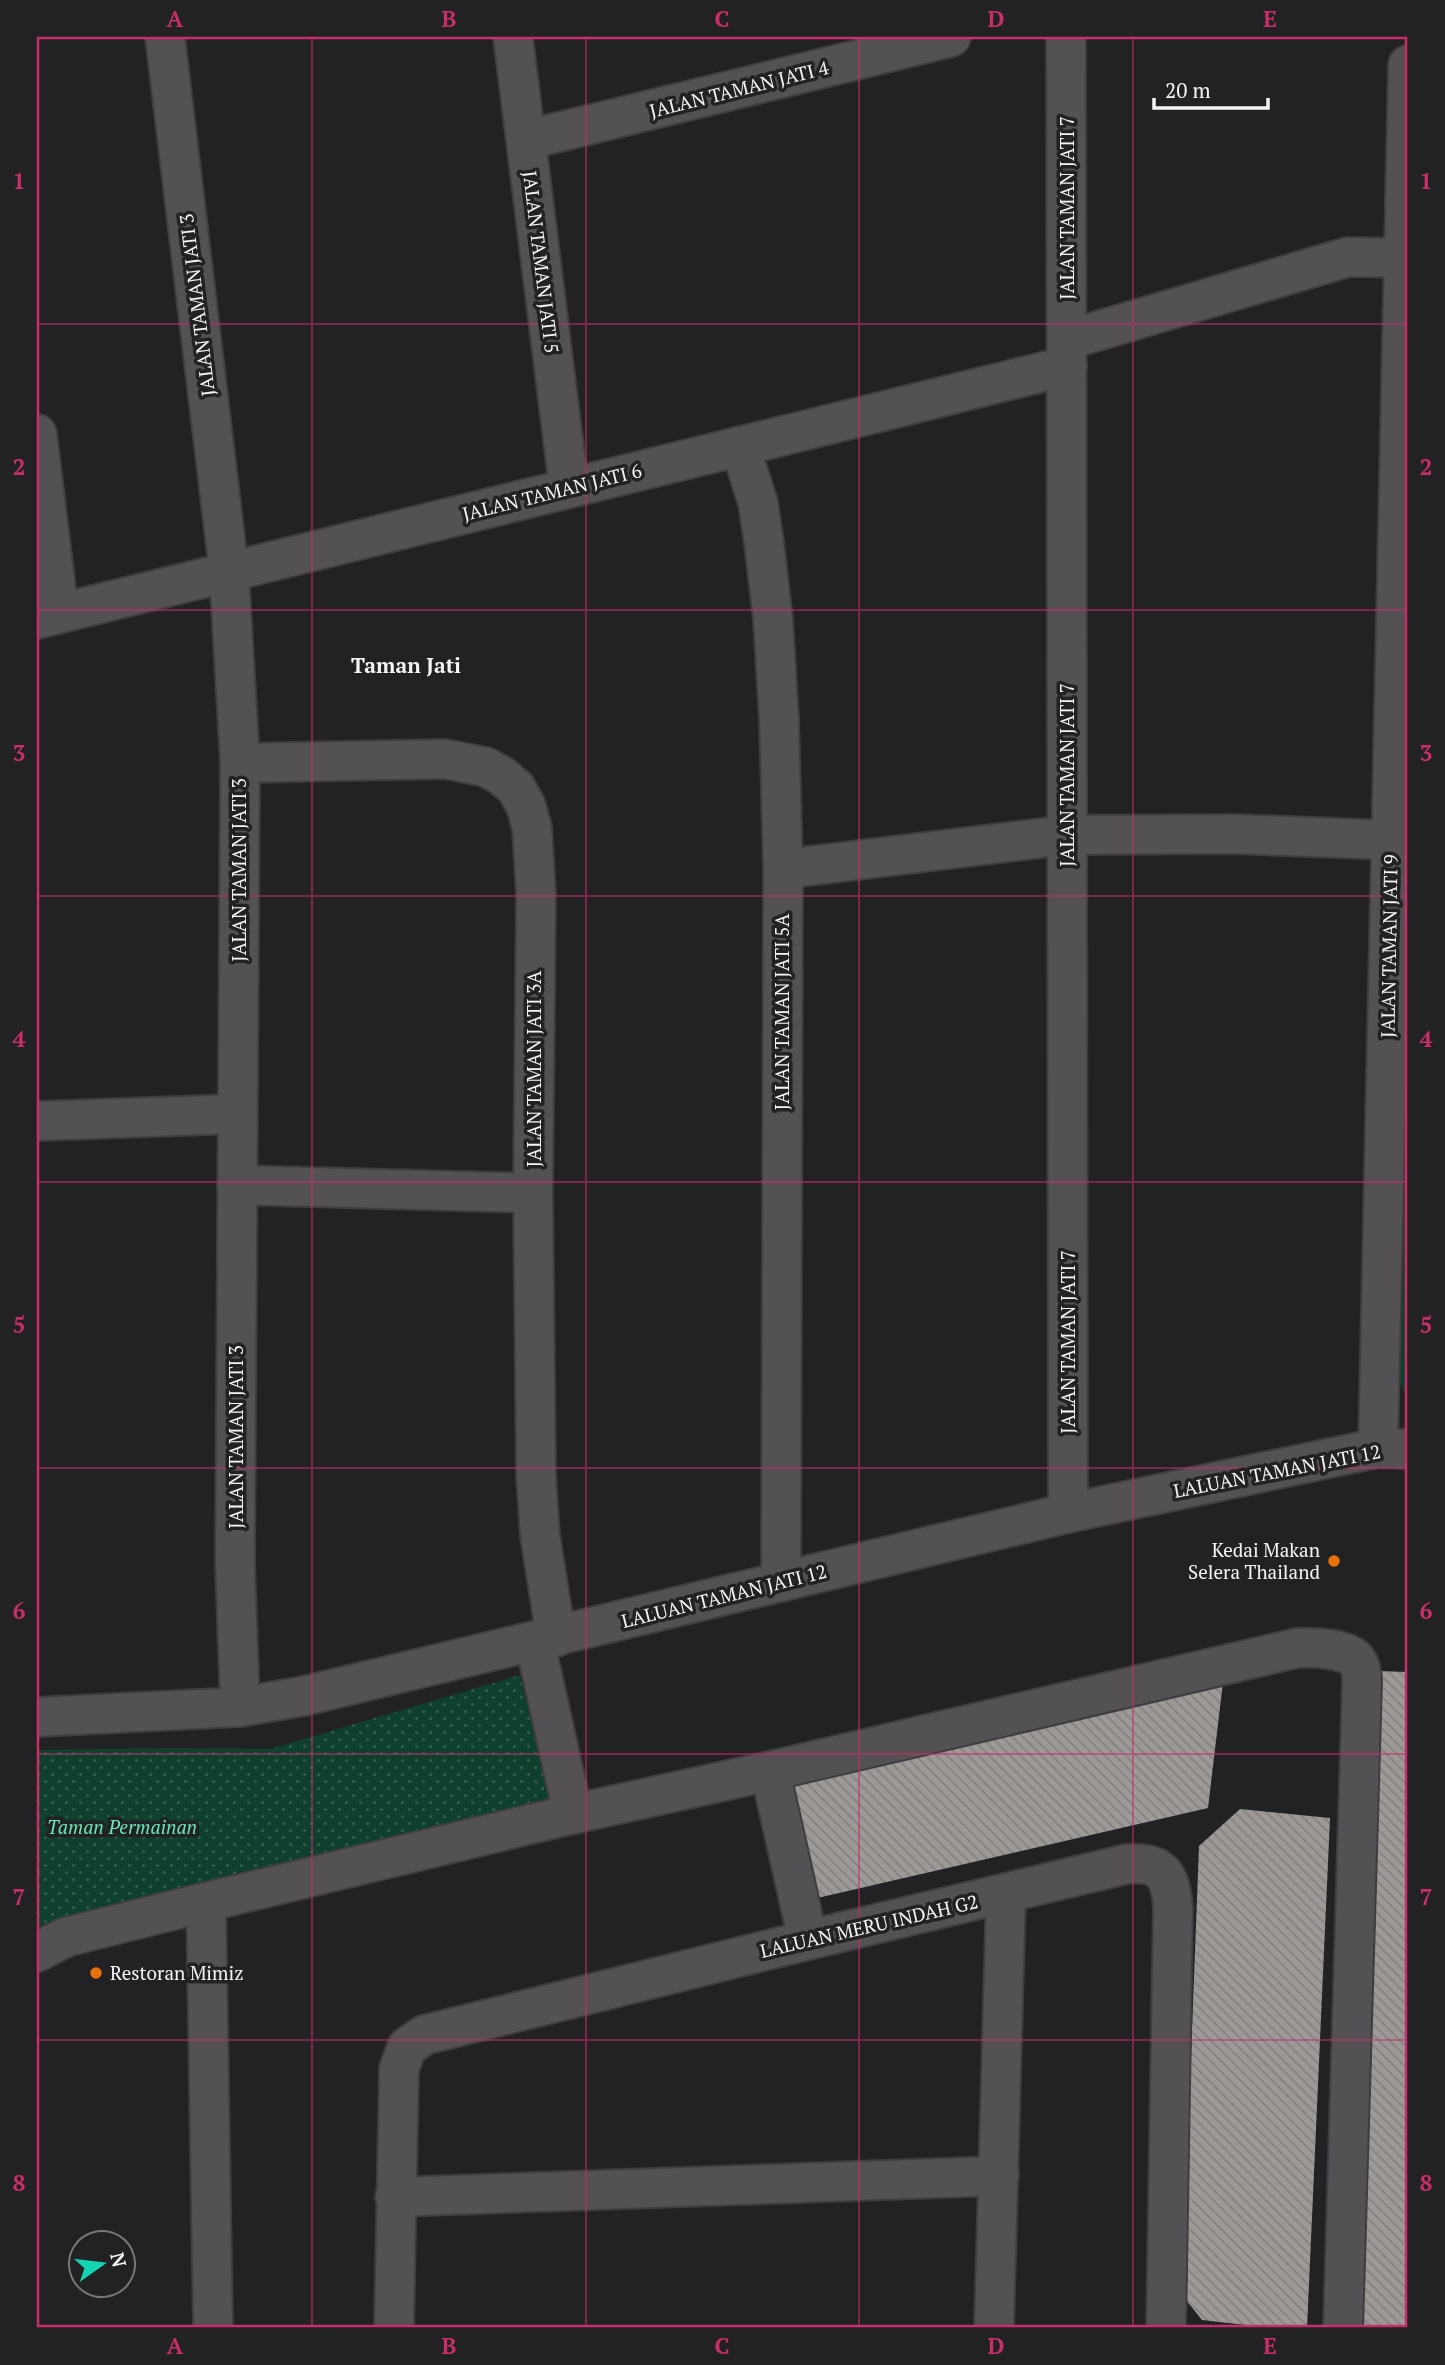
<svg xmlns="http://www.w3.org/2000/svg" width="1445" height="2365" viewBox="0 0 1445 2365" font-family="'PT Serif',serif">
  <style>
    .grass { fill: #0e402d }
    .park { fill: url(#park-dots) }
    .building { fill: url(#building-back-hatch) }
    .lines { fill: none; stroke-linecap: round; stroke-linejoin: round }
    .minor-casing { stroke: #3f3d3f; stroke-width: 42 }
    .minor { stroke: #535153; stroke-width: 38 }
    .grid { fill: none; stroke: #c72e6a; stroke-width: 2; stroke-opacity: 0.55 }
    .food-dot { fill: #e8710a; stroke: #222123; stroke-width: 2.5 }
    .labels { text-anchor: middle; stroke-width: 7; stroke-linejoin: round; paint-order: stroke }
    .street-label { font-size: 19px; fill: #f5f4f5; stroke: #222123 }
    .poi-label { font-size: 19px; fill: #f5f4f5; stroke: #222123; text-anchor: end }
    .park-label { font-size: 19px; font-style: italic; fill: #66e8b3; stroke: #222123 }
    .neighbourhood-label { font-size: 21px; font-weight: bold; fill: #f5f4f5; stroke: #222123 }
    .neatline { fill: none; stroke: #c72e6a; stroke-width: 2.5 }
    .grid-label { font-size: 23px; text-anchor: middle; font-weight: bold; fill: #c72e6a }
  </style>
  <defs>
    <pattern id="park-dots" width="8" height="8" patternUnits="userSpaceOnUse" patternTransform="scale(1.75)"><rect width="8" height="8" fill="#0e402d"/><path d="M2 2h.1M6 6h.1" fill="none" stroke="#325c4c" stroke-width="1.8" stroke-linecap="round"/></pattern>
    <pattern id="building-back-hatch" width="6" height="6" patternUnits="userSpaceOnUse" patternTransform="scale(1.75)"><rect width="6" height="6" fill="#9d9997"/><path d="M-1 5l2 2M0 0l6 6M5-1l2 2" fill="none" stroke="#848180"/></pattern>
  </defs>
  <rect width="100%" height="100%" fill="#222123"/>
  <polygon class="grass" points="1405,1060 1408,1060 1408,1397 1390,1367"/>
  <polygon class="park" points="520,1675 550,1801 37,1930 37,1750 172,1748 270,1749"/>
  <g class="building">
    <polygon points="1377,1671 1408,1672 1408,2326 1355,2325"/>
    <polygon points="1223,1682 1208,1808 813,1899 787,1774"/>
    <polygon points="1240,1809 1330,1818 1307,2328 1272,2328 1202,2320 1182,2295 1199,1846"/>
  </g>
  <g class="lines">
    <defs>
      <g id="minor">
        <polyline points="165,37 229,571 240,763 235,1563 240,1707"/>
        <polyline points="513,37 569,488"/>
        <polyline points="1066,37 1068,1513"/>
        <polyline points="526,140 951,37"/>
        <polyline points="1067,340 1348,257 1408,258"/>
        <polyline points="37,434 59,613"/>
        <polyline points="740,446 758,503 764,543 773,619 779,719 783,869 781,1582"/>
        <polyline points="37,619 1067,366"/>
        <polyline points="240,763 445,759 486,767 502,776 516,788 526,806 532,828 536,894 533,1193 536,1475 540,1535 556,1637"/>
        <polyline points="783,869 1067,835 1234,834 1391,840"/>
        <polyline points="37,1121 237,1114"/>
        <polyline points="237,1185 533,1193"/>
        <polyline points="1378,1448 1408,65"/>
        <polyline points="535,1643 573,1814"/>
        <polyline points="37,1717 240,1707 304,1696 1068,1513 1378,1448 1408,1449"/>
        <polyline points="770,1771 808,1940"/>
        <polyline points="206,1902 213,2328"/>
        <path d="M37,1952L66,1937L206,1902L573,1814L770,1771L1297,1648C1310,1647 1347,1648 1356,1660C1361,1666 1362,1674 1362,1681L1343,2328"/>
        <polyline points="395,2197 999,2176"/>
        <path d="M394,2328L399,2069L407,2047L424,2035L808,1940L1127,1864C1162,1861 1170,1874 1173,1907L1166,2328"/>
        <polyline points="994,2328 1006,1894"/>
      </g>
    </defs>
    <use href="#minor" class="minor-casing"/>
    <use href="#minor" class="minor"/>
  </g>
  <path class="grid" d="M312,37V2328M586,37V2328M859,37V2328M1133,37V2328M37,324H1408M37,610H1408M37,896H1408M37,1182H1408M37,1468H1408M37,1754H1408M37,2040H1408"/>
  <g class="food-dot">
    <circle cx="1334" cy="1561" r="7"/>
    <circle cx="96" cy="1973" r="7"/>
  </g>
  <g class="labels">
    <g class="street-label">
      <text transform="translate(739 89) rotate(-14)" y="7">JALAN TAMAN JATI 4</text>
      <text transform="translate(1067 208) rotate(-90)" y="7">JALAN TAMAN JATI 7</text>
      <text transform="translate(541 262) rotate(83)" y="7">JALAN TAMAN JATI 5</text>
      <text transform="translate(197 305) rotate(-97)" y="7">JALAN TAMAN JATI 3</text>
      <text transform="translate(552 492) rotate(-14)" y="7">JALAN TAMAN JATI 6</text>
      <text transform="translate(1067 775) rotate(-90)" y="7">JALAN TAMAN JATI 7</text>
      <text transform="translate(239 870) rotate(-90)" y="7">JALAN TAMAN JATI 3</text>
      <text transform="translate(1389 946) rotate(-89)" y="7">JALAN TAMAN JATI 9</text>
      <text transform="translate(782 1012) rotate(-90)" y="7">JALAN TAMAN JATI 5A</text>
      <text transform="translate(534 1069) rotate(-90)" y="7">JALAN TAMAN JATI 3A</text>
      <text transform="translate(1068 1342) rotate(-90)" y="7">JALAN TAMAN JATI 7</text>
      <text transform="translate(236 1437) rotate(-90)" y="7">JALAN TAMAN JATI 3</text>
      <text transform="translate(1277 1471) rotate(-11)" y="7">LALUAN TAMAN JATI 12</text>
      <text transform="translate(724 1596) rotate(-14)" y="7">LALUAN TAMAN JATI 12</text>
      <text transform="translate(869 1926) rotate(-13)" y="7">LALUAN MERU INDAH G2</text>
    </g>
    <g class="poi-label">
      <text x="1320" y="1557">Kedai Makan<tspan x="1320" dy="22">Selera Thailand</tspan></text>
      <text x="110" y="1980" text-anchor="start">Restoran Mimiz</text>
    </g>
    <g class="park-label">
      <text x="122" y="1834">Taman Permainan</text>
    </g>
    <g class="neighbourhood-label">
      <text x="406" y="673">Taman Jati</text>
    </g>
  </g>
  <rect width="1445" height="2365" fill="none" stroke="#222123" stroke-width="77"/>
  <g transform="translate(102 2264) rotate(76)"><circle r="33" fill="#222123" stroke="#767577" stroke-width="2"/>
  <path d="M0-5L12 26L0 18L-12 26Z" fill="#14d5b3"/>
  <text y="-10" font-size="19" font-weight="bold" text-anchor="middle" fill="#f5f4f5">N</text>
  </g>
  <path d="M1154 98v10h114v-10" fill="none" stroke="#f5f4f5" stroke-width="3.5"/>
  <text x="1165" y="98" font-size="21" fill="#f5f4f5" stroke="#222123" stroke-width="5" paint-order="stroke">20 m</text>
  <rect x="38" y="38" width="1368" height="2288" class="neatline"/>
  <g class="grid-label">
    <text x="175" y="27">A</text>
    <text x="449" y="27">B</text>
    <text x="722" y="27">C</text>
    <text x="996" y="27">D</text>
    <text x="1270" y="27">E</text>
    <text x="19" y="189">1</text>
    <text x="1426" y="189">1</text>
    <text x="19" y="475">2</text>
    <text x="1426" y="475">2</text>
    <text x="19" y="761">3</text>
    <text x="1426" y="761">3</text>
    <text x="19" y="1047">4</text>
    <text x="1426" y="1047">4</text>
    <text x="19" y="1333">5</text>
    <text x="1426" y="1333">5</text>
    <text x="19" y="1619">6</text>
    <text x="1426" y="1619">6</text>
    <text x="19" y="1905">7</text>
    <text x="1426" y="1905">7</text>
    <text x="19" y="2191">8</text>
    <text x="1426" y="2191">8</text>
    <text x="175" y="2354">A</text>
    <text x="449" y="2354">B</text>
    <text x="722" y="2354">C</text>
    <text x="996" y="2354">D</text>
    <text x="1270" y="2354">E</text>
  </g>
</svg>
